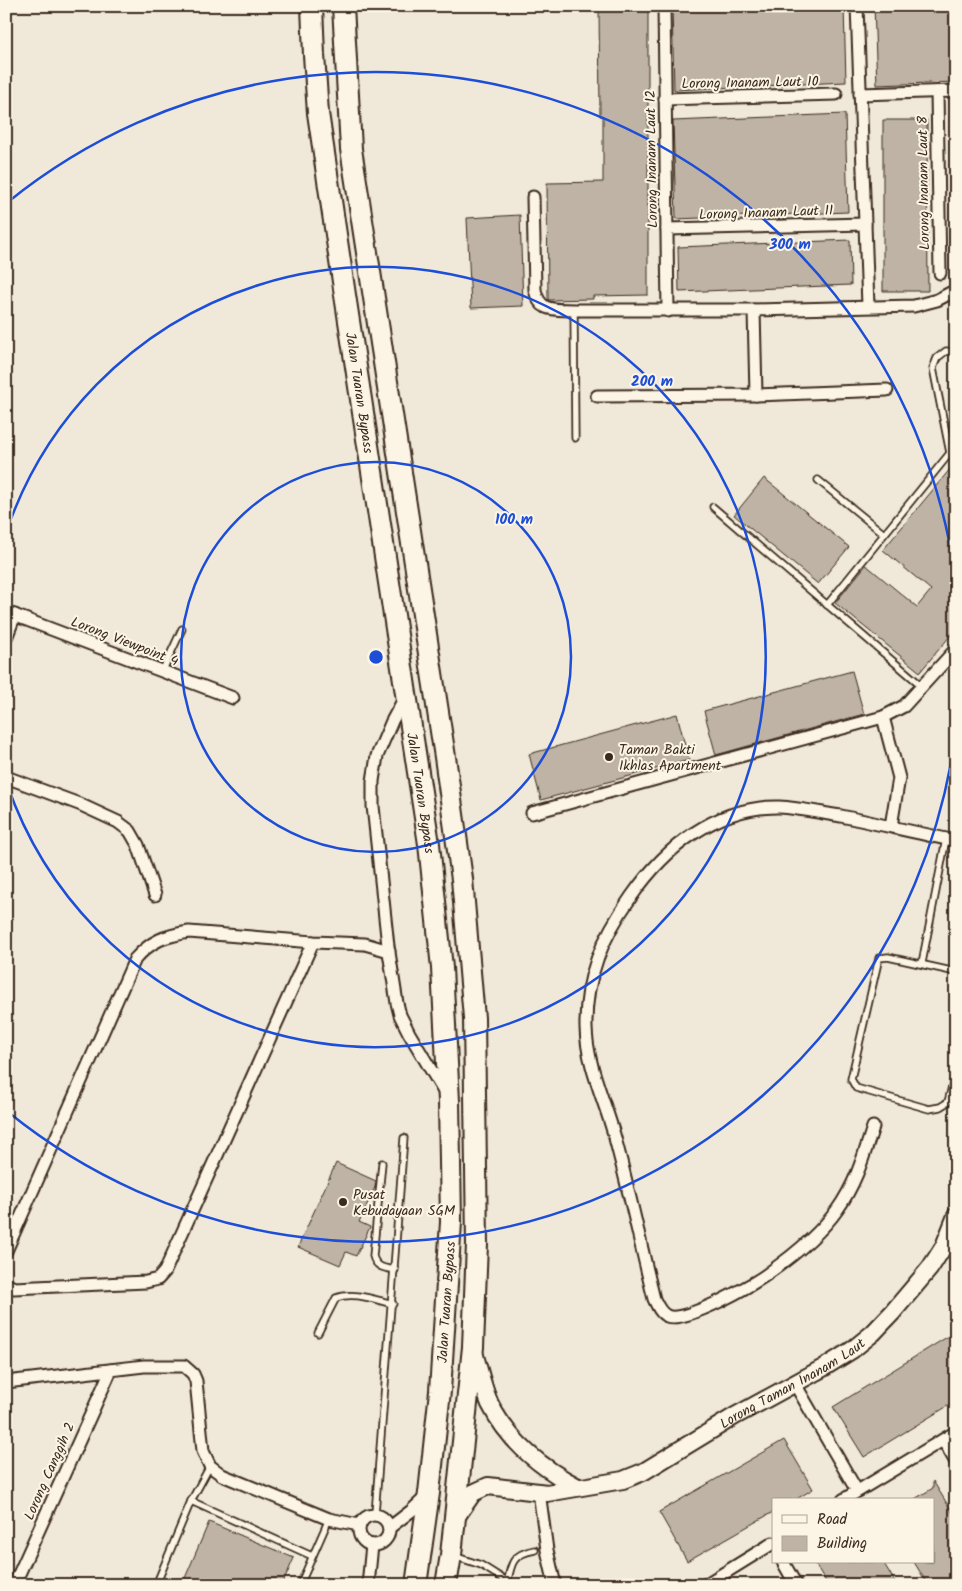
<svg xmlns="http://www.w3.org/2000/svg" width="962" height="1591" viewBox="0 0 962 1591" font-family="Kalam,sans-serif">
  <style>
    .building { fill: #beb3a4; stroke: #3b2a1e }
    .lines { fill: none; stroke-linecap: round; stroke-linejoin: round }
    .service-casing { stroke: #3b2a1e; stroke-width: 9 }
    .minor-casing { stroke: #3b2a1e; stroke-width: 15 }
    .secondary-casing { stroke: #3b2a1e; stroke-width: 20 }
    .trunk-casing { stroke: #3b2a1e; stroke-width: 24 }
    .service { stroke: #fcf5e5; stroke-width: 5.5 }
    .minor { stroke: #fcf5e5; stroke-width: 11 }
    .secondary { stroke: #fcf5e5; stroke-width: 16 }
    .trunk { stroke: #fcf5e5; stroke-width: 20 }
    .ring { fill: none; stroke: #1d4ed8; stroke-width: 2.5 }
    .poi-dot { fill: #3b2a1e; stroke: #fcf5e5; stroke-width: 2 }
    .labels { text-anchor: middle; stroke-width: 4; stroke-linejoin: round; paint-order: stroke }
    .street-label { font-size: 14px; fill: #3b2a1e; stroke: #fcf5e5 }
    .poi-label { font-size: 14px; fill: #3b2a1e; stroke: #fcf5e5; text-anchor: start }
    .centre { fill: #1d4ed8; stroke: #fcf5e5; stroke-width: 2.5 }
    .ring-label { font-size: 15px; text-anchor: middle; font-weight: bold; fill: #1d4ed8; stroke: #fcf5e5; stroke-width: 4; stroke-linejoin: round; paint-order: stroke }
  </style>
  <rect width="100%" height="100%" fill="#f0e9d9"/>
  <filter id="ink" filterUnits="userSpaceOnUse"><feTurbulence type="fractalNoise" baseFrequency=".02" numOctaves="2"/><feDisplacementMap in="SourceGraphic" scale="10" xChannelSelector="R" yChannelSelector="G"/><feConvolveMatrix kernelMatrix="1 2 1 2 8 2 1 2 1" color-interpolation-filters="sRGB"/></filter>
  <g filter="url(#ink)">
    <g class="building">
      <polygon points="599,6 648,6 648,295 593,296 593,299 548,300 547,183 603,182 603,116 600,116"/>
      <polygon points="672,6 844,6 846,82 674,90"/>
      <polygon points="874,6 956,6 956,82 877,85"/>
      <polygon points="845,114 848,212 676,219 673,121"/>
      <polygon points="883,120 927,120 928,291 883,291"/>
      <polygon points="520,215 523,306 471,308 467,218"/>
      <polygon points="850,240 851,285 679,292 678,247"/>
      <polygon points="956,462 956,629 920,672 835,603 866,565 917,607 931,590 883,550"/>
      <polygon points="764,478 849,547 818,584 734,515"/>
      <polygon points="852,671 864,714 716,755 704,711"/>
      <polygon points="677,714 689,760 541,800 529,754"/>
      <polygon points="336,1163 376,1181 375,1187 359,1222 370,1227 356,1256 346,1252 340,1265 298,1247"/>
      <polygon points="952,1334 956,1340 956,1401 864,1457 833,1407"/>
      <polygon points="784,1440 813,1489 795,1500 773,1500 773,1512 687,1561 659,1512"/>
      <polygon points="933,1481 956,1518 956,1585 928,1585 914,1562 933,1562 933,1500 913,1500 933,1488"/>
      <polygon points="209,1522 294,1558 282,1585 182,1585"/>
      <polygon points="814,1562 883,1562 897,1585 828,1585"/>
    </g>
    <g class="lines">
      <defs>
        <g id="service">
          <polyline points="574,310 575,438"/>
          <polyline points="950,453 933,368 937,358 946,351 956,352"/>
          <polyline points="818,480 884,534"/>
          <polyline points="713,507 922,686"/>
          <polyline points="827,605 950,453 956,453"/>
          <polyline points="162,672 182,629"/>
          <polyline points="922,963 946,839"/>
          <polyline points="956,972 888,957 879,958 851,1079 856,1088 929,1109 940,1107 948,1102 956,1070"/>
          <path d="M382,1163L373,1256C376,1268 385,1268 395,1270"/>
          <path d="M318,1333L336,1298C354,1291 375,1300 393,1304"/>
          <polyline points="191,1501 312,1556"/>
          <polyline points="375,1514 404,1138"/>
          <polyline points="454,1556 481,1565 508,1582"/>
          <polyline points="156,1585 191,1501 210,1466"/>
          <polyline points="300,1585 329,1519"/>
          <path d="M507,1585C511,1563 512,1554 535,1550"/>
        </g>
        <g id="minor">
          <polyline points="664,6 668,311"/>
          <polyline points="857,6 868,306"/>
          <polyline points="937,92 940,273"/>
          <polyline points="860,94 956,91"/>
          <polyline points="665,99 836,94"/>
          <path d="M533,197L535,290C540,313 554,309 574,310H754L914,306L937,300L956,290"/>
          <polyline points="667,229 865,224"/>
          <polyline points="754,310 756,395"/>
          <polyline points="597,396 756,395 887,390"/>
          <polyline points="6,612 233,698"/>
          <polyline points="6,638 15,615"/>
          <polyline points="405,697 392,721 377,756 373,781 373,806 388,946 397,1003 400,1015 409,1033 446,1095"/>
          <polyline points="883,717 899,778 891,826"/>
          <polyline points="6,777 79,804 118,822 130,831 138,845 155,895"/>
          <polyline points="532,813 883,717 904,706 956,649"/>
          <path d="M873,1127C863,1158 856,1183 837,1210C820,1234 794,1255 770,1272C755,1284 684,1324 667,1316C660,1313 657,1305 654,1299C641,1247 630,1194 616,1142C607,1105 587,1068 586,1028C585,977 602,938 631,897C665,848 715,806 779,807C800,808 820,813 841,816C879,824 917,833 956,841"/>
          <path d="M6,1251L135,959C152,940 165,936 189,932L313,942L365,944L389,951"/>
          <polyline points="6,1284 14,1288 146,1282 158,1279 165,1271 313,942"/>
          <polyline points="6,1382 144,1366 184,1366 193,1374 196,1381 203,1451 210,1466 222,1475 329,1519 359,1525"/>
          <polyline points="795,1384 857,1491"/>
          <polyline points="943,1440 956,1462"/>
          <polyline points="539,1492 547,1550 555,1585"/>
          <polyline points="843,1500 956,1432"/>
          <circle cx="374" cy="1530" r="15"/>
          <polyline points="389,1528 411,1511 428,1495"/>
          <polyline points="783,1562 796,1585"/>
          <polyline points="14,1585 111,1370"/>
          <polyline points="368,1585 372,1545"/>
          <polyline points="705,1585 773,1543"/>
        </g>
        <g id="secondary">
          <path d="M474,1352C479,1369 483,1388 490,1404C509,1442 541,1468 578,1487"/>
          <path id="s1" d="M455,1519L473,1493L488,1486L547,1493L623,1480L643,1472L735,1416L823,1368L852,1350L873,1333L892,1313L930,1268L944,1246L956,1216"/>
        </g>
        <g id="trunk">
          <path id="s2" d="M312,6L314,55L318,113L345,295L429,844L442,968L449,1101L451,1222L440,1391L429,1493L416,1585"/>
          <polyline points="343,6 351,149 445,757 462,879 474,1018 477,1244 473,1347 451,1555 446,1585"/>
        </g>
      </defs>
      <use href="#service" class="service-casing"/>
      <use href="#minor" class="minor-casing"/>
      <use href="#secondary" class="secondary-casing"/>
      <use href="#trunk" class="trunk-casing"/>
      <use href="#service" class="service"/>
      <use href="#minor" class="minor"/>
      <use href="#secondary" class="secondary"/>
      <use href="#trunk" class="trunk"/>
    </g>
  </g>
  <g class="ring">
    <circle cx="376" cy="657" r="195"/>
    <path d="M7 530A390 390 0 1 1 7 784"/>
    <path d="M955 738A585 585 0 0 1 8 1112M8 202A585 585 0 0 1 955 576"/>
  </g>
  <g class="poi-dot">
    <circle cx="609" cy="757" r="5"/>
    <circle cx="343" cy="1202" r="5"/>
  </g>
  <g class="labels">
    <g class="street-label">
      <text transform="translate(750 82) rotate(-1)" y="5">Lorong Inanam Laut 10</text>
      <text transform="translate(651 159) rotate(-91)" y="5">Lorong Inanam Laut 12</text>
      <text transform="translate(923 183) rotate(-91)" y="5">Lorong Inanam Laut 8</text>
      <text transform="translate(766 212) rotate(-2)" y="5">Lorong Inanam Laut 11</text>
      <text dy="5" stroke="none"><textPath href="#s2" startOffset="390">Jalan Tuaran Bypass</textPath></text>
      <text transform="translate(125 641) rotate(21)" y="5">Lorong Viewpoint 4</text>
      <text dy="5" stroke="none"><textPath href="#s2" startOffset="795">Jalan Tuaran Bypass</textPath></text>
      <text transform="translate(446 1302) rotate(-86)" y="5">Jalan Tuaran Bypass</text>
      <text dy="5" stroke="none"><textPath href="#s1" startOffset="380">Lorong Taman Inanam Laut</textPath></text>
      <text transform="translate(49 1471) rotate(-66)" y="5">Lorong Canggih 2</text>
    </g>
    <g class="poi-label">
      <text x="619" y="754">Taman Bakti<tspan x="619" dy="16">Ikhlas Apartment</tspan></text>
      <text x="353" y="1199">Pusat<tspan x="353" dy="16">Kebudayaan SGM</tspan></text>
    </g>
  </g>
  <circle cx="376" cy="657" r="8" class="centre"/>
  <g class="ring-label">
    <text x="790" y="249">300 m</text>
    <text x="652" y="386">200 m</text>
    <text x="514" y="524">100 m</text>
  </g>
  <rect width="962" height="1591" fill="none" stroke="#fcf5e5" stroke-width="25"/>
  <rect x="12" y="12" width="937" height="1566" fill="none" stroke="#3b2a1e" stroke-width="2" filter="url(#ink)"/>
  <rect x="772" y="1498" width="162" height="65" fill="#fcf5e5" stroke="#afa495"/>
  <rect x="782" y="1515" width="25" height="8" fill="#fcf5e5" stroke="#afa495"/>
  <text x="817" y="1524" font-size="15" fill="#3b2a1e">Road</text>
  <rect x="782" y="1536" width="25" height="15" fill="#beb3a4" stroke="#afa495"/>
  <text x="817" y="1548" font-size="15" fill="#3b2a1e">Building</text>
</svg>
